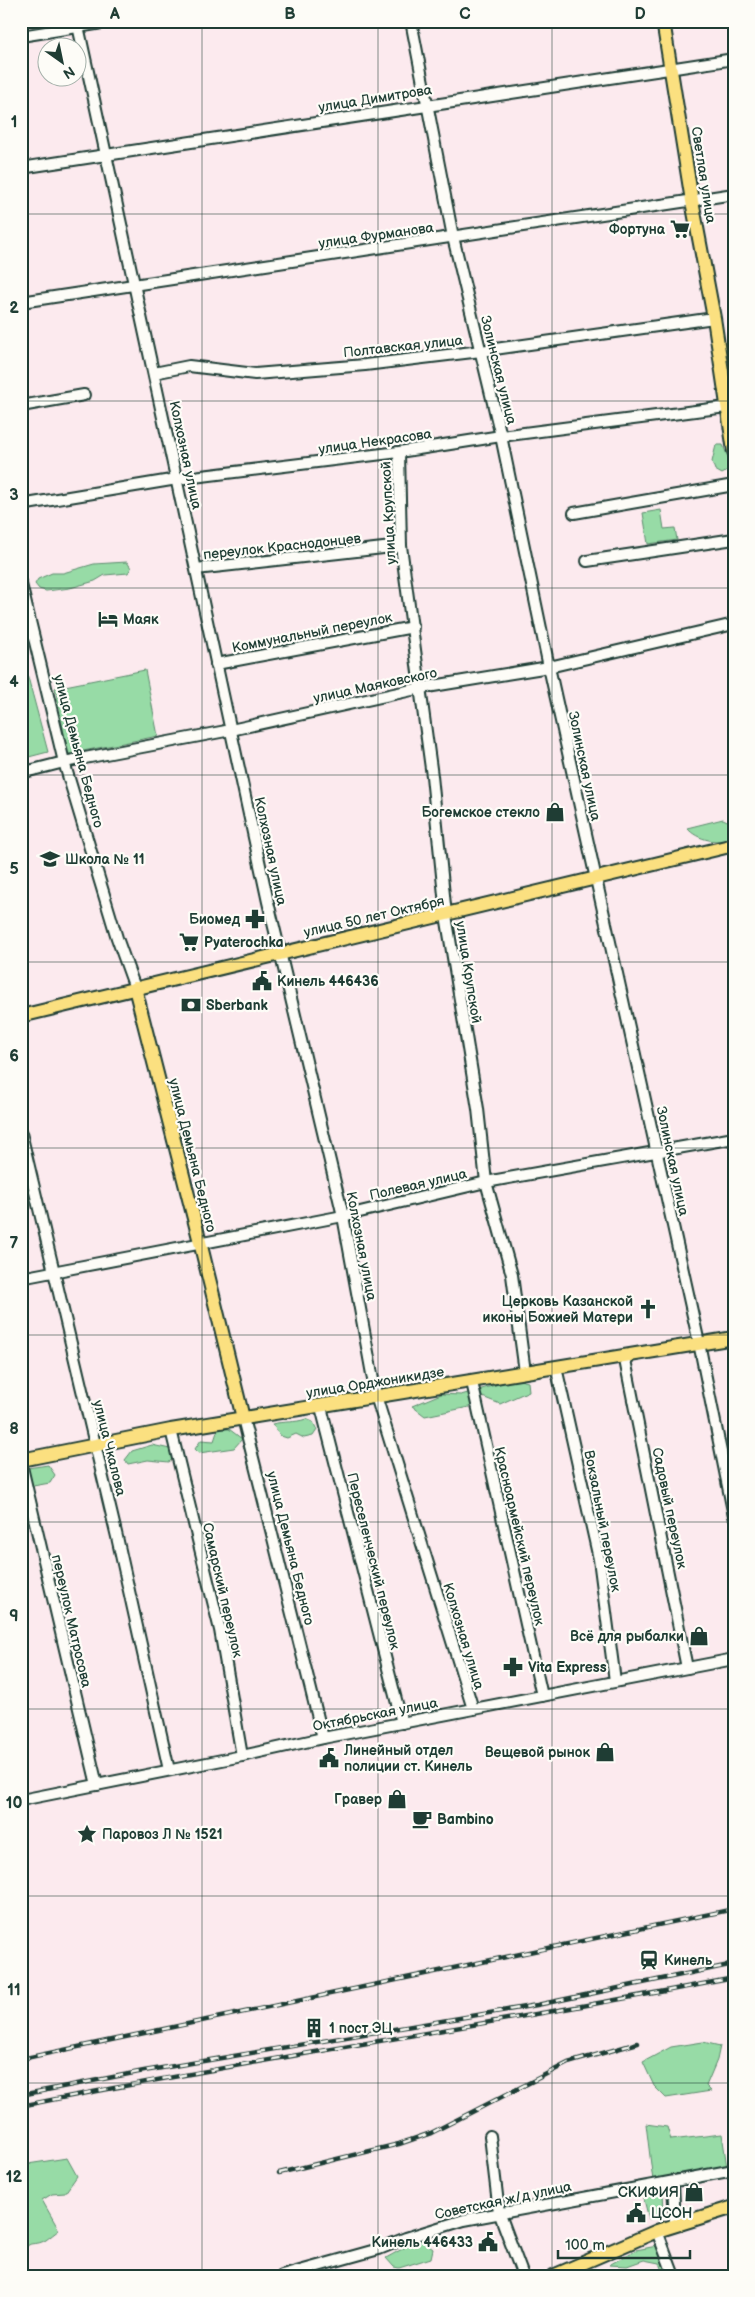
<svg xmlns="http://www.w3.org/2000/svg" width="755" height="2297" viewBox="0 0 755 2297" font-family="'Balsamiq Sans',sans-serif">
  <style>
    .green { fill: #97dba6; stroke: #5b8c6d }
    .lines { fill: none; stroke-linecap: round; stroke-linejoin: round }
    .minor-casing { stroke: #1f3d34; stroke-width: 14 }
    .major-casing { stroke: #1f3d34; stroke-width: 16 }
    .minor { stroke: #fdfcf7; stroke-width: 10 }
    .major { stroke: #fbe080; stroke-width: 12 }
    .rail-casing { stroke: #1f3d34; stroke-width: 4.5 }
    .rail { stroke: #fdfcf7; stroke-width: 2.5; stroke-dasharray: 8; stroke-linecap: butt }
    .grid { fill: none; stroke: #1f3d34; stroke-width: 1; stroke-opacity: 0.55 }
    .labels { text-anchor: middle; stroke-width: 4.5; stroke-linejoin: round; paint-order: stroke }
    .street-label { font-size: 14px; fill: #1f3d34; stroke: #fdfcf7 }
    .poi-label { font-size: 14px; font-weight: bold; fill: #1f3d34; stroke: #fdfcf7; text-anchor: start }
    .neatline { fill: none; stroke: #1f3d34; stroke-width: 2 }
    .grid-label { font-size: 16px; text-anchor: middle; font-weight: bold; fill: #1f3d34 }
  </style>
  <rect width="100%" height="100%" fill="#fceaee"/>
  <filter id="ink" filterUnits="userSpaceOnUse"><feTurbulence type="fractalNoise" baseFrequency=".02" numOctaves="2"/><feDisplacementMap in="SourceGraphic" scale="10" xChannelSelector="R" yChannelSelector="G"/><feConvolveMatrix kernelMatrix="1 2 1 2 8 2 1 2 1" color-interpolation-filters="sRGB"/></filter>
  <g filter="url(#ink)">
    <g class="green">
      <polygon points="716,445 723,445 731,465 729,470 722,474 715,470 712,462"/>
      <polygon points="661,510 664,529 675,528 677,540 648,544 643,513"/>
      <polygon points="127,562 131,568 128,573 105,575 95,581 70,588 46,591 39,589 35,584 38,579 52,573 63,573 94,564"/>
      <polygon points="21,651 48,752 21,759"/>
      <polygon points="145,670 158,736 68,754 55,688"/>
      <path d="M723,819L734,824V837C719,845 697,840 687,828Z"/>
      <polygon points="516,1379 528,1382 529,1391 500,1404 480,1396 469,1407 425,1416 412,1406 441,1394 461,1395"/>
      <path d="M306,1419L313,1422L317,1430L313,1436L304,1438L296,1434L287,1438L281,1436L272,1424C284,1421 295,1423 306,1419Z"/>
      <polygon points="218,1429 229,1429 242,1439 234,1448 199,1453 195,1449 201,1440 214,1441"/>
      <polygon points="152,1445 170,1449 175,1457 169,1462 148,1460 128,1464 125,1460 132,1451"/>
      <polygon points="48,1465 55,1475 50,1483 33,1486 21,1483 21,1469"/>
      <polygon points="703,2042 720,2046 717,2060 706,2086 711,2091 666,2098 654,2086 643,2062 671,2047"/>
      <polygon points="646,2124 667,2127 671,2140 722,2134 727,2167 653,2181"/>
      <path d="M67,2158L77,2176L65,2193L52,2194L42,2200L59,2230C55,2233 50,2237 46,2240C32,2248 30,2237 21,2256V2165Z"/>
      <polygon points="663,2189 664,2215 649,2219 642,2192"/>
      <polygon points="420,2239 433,2249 431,2258 399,2268 394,2267 386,2258"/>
      <polygon points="657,2246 666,2251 674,2276 664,2276 659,2263 644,2260 627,2266 609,2265 636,2250"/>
    </g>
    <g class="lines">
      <defs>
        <g id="minor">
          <polyline points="77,21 268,902 343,1216 376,1396 473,1709"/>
          <polyline points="411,21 453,237 501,436 549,667 699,1343 734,1516"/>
          <polyline points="21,36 115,21"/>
          <path d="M21,168C258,130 496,95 734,59"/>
          <polyline points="21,302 734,194"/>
          <polyline points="154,373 189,366 255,374 365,365 481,351 714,318"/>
          <polyline points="21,406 84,395"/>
          <polyline points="399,452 401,546 432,776 446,915 478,1109 486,1182 512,1275 525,1372"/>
          <polyline points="21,505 177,479 399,452 501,436 734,406"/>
          <polyline points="574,513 734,485"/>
          <polyline points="587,561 734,539"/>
          <polyline points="196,569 401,546"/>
          <polyline points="21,584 64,762 117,938 135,988"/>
          <polyline points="216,664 413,627"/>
          <polyline points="21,773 64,762 231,730 421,688 549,667 734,624"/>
          <polyline points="21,1133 117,1537 169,1770"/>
          <polyline points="21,1278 343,1216 486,1182 734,1138"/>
          <polyline points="624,1355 687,1668"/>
          <polyline points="556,1367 599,1559 615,1681"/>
          <polyline points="472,1382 542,1696"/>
          <polyline points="321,1407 402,1723"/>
          <polyline points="243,1418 323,1738"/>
          <polyline points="171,1430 220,1630 242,1756"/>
          <polyline points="21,1463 97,1785"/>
          <polyline points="21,1800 242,1756 323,1738 734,1659"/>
          <polyline points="490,2136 499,2212 523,2276"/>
          <polyline points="673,2182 675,2224"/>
          <polyline points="657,2231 674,2276"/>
          <polyline points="282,2276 379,2249 406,2238 464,2220 734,2170"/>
        </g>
        <g id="major">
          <polyline points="663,21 692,201 714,318 734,451"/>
          <polyline points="135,988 200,1242 243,1418"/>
          <polyline points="21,1016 734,845"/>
          <polyline points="21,1460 171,1430 734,1338"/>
          <polyline points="553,2276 657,2231 734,2207"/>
        </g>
      </defs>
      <use href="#minor" class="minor-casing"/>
      <use href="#major" class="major-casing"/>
      <use href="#minor" class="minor"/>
      <use href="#major" class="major"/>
      <defs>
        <g id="rail">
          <polyline points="21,2059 734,1909"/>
          <polyline points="21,2095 144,2071 537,2005 734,1964"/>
          <path d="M21,2106C258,2058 497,2024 734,1978"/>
          <polyline points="279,2173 399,2144 431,2133 568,2063 638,2043"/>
        </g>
      </defs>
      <use href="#rail" class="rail-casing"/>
      <use href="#rail" class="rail"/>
    </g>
  </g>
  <path class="grid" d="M202,21V2276M378,21V2276M552,21V2276M21,214H734M21,401H734M21,588H734M21,775H734M21,962H734M21,1148H734M21,1335H734M21,1522H734M21,1709H734M21,1896H734M21,2083H734"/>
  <defs>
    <symbol id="supermarket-bare" viewBox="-9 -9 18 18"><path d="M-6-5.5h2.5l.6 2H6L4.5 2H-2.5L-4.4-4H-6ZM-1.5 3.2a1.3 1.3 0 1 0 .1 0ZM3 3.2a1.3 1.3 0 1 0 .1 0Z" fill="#1f3d34" stroke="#fdfcf7" stroke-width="2.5" paint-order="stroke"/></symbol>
    <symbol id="hotel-bare" viewBox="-9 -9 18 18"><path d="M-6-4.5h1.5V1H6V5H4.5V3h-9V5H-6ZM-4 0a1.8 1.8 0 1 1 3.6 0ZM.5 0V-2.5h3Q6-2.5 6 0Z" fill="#1f3d34" stroke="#fdfcf7" stroke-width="2.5" paint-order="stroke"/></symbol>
    <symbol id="shop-bare" viewBox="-9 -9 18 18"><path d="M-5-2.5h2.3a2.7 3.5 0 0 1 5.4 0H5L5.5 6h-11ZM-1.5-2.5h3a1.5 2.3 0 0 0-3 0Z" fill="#1f3d34" stroke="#fdfcf7" stroke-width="2.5" paint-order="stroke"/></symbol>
    <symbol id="school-bare" viewBox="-9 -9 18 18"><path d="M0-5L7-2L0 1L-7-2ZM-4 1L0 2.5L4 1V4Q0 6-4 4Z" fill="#1f3d34" stroke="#fdfcf7" stroke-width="2.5" paint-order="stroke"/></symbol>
    <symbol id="pharmacy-bare" viewBox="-9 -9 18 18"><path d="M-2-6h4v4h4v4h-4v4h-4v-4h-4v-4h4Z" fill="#1f3d34" stroke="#fdfcf7" stroke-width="2.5" paint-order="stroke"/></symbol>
    <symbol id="civic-bare" viewBox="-9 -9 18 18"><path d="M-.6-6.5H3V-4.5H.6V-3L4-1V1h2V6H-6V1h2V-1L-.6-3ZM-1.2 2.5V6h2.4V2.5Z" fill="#1f3d34" stroke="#fdfcf7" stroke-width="2.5" paint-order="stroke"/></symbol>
    <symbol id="bank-bare" viewBox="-9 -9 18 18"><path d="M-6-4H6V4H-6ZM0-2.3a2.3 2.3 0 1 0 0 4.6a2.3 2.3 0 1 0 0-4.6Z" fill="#1f3d34" stroke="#fdfcf7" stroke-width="2.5" paint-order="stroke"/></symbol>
    <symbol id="church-bare" viewBox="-9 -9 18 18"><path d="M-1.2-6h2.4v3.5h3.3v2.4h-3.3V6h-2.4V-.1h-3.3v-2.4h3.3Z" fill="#1f3d34" stroke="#fdfcf7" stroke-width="2.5" paint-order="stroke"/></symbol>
    <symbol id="cafe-bare" viewBox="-9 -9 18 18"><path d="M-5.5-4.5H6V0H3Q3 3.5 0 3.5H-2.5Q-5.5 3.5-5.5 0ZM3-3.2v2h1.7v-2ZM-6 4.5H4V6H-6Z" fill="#1f3d34" stroke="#fdfcf7" stroke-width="2.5" paint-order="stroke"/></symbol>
    <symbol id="sight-bare" viewBox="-9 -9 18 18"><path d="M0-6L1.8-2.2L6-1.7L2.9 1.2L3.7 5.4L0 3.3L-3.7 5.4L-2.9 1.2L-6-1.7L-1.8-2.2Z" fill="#1f3d34" stroke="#fdfcf7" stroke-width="2.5" paint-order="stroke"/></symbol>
    <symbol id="station-bare" viewBox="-9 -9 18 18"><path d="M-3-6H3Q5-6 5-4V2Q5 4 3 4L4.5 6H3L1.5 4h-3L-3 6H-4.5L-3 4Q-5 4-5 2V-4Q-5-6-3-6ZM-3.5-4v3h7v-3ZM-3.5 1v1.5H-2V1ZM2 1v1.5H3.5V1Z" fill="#1f3d34" stroke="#fdfcf7" stroke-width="2.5" paint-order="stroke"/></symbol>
    <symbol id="building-bare" viewBox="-9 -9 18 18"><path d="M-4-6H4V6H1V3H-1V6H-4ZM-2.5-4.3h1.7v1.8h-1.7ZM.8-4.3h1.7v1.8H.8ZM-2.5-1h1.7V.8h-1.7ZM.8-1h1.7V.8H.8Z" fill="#1f3d34" stroke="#fdfcf7" stroke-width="2.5" paint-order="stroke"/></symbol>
  </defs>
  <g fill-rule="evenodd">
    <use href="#supermarket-bare" x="666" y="215" width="28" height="28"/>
    <use href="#hotel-bare" x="94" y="605" width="28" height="28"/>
    <use href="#shop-bare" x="541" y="798" width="28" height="28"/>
    <use href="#school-bare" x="36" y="845" width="28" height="28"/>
    <use href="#pharmacy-bare" x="241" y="905" width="28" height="28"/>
    <use href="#supermarket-bare" x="175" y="928" width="28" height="28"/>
    <use href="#civic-bare" x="248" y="967" width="28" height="28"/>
    <use href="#bank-bare" x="177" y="991" width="28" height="28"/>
    <use href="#church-bare" x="634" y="1295" width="28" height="28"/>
    <use href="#shop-bare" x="685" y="1622" width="28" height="28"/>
    <use href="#pharmacy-bare" x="499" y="1653" width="28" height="28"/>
    <use href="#shop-bare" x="591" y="1738" width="28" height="28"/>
    <use href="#civic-bare" x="315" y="1744" width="28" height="28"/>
    <use href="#shop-bare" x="383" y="1785" width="28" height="28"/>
    <use href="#cafe-bare" x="408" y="1805" width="28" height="28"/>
    <use href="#sight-bare" x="73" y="1820" width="28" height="28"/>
    <use href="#station-bare" x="635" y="1946" width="28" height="28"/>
    <use href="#building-bare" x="300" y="2014" width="28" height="28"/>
    <use href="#shop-bare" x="680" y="2178" width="28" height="28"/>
    <use href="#civic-bare" x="622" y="2199" width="28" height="28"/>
    <use href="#civic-bare" x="474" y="2228" width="28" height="28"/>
  </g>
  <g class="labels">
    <g class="street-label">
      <text transform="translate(375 98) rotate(-9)" y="5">улица Димитрова</text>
      <text transform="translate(704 175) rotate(81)" y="5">Светлая улица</text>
      <text transform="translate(376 235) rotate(-8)" y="5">улица Фурманова</text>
      <text transform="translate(403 346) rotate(-6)" y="5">Полтавская улица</text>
      <text transform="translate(499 370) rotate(76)" y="5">Золинская улица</text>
      <text transform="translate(375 441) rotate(-8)" y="5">улица Некрасова</text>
      <text transform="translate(186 455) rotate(78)" y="5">Колхозная улица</text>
      <text transform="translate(388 513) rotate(-93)" y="5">улица Крупской</text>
      <text transform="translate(282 546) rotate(-6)" y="5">переулок Краснодонцев</text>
      <text transform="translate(312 632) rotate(-11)" y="5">Коммунальный переулок</text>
      <text transform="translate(375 685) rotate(-12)" y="5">улица Маяковского</text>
      <text transform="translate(79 751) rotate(75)" y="5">улица Демьяна Бедного</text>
      <text transform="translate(585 766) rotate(78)" y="5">Золинская улица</text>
      <text transform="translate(271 851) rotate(78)" y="5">Колхозная улица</text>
      <text transform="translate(374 916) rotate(-13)" y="5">улица 50 лет Октября</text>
      <text transform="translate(469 972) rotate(81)" y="5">улица Крупской</text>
      <text transform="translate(193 1155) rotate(76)" y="5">улица Демьяна Бедного</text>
      <text transform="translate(673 1161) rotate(78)" y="5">Золинская улица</text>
      <text transform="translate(418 1184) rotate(-13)" y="5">Полевая улица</text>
      <text transform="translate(362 1246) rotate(79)" y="5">Колхозная улица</text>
      <text transform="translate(375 1382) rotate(-9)" y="5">улица Орджоникидзе</text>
      <text transform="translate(110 1448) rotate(76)" y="5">улица Чкалова</text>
      <text transform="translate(670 1508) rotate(78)" y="5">Садовый переулок</text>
      <text transform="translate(603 1521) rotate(79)" y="5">Вокзальный переулок</text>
      <text transform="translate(520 1536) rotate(77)" y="5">Красноармейский переулок</text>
      <text transform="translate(291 1548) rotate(76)" y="5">улица Демьяна Бедного</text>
      <text transform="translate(374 1561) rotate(76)" y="5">Переселенческий переулок</text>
      <text transform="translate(223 1590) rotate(77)" y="5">Самарский переулок</text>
      <text transform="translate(72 1621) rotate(77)" y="5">переулок Матросова</text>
      <text transform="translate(464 1636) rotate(73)" y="5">Колхозная улица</text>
      <text transform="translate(375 1714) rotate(-11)" y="5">Октябрьская улица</text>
      <text transform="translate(503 2200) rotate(-12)" y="5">Советская ж/д улица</text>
    </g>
    <g class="poi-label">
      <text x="665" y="234" text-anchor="end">Фортуна</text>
      <text x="123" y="624">Маяк</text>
      <text x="540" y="817" text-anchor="end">Богемское стекло</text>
      <text x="65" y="864">Школа № 11</text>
      <text x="240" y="924" text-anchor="end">Биомед</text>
      <text x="204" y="947">Pyaterochka</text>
      <text x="277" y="986">Кинель 446436</text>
      <text x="206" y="1010">Sberbank</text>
      <text x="633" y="1306" text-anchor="end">Церковь Казанской<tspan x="633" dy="16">иконы Божией Матери</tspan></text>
      <text x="684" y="1641" text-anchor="end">Всё для рыбалки</text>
      <text x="528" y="1672">Vita Express</text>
      <text x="344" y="1755">Линейный отдел<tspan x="344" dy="16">полиции ст. Кинель</tspan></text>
      <text x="590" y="1757" text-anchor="end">Вещевой рынок</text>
      <text x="382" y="1804" text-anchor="end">Гравер</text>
      <text x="437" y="1824">Bambino</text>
      <text x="102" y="1839">Паровоз Л № 1521</text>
      <text x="664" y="1965">Кинель</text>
      <text x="329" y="2033">1 пост ЭЦ</text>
      <text x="679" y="2197" text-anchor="end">СКИФИЯ</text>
      <text x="651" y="2218">ЦСОН</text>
      <text x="473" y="2247" text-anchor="end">Кинель 446433</text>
    </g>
  </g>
  <rect width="755" height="2297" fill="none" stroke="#fdfcf7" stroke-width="55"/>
  <g transform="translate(62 62) rotate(147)"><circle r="24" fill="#fdfcf7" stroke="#a4b0a9"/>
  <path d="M0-4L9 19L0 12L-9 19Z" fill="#1f3d34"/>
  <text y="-8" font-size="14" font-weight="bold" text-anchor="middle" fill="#1f3d34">N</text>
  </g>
  <path d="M558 2250v8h132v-8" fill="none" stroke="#1f3d34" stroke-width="2.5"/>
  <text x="565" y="2250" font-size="15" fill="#1f3d34" stroke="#fdfcf7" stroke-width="4" paint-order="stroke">100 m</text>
  <rect x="28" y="28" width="700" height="2242" class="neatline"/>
  <g class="grid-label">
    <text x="115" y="19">A</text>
    <text x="290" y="19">B</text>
    <text x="465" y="19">C</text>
    <text x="640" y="19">D</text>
    <text x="14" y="127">1</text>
    <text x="14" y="313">2</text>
    <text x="14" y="500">3</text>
    <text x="14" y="687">4</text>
    <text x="14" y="874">5</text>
    <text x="14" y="1061">6</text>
    <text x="14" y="1248">7</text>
    <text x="14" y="1434">8</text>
    <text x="14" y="1621">9</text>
    <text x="14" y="1808">10</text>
    <text x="14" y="1995">11</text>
    <text x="14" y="2182">12</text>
  </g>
</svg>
